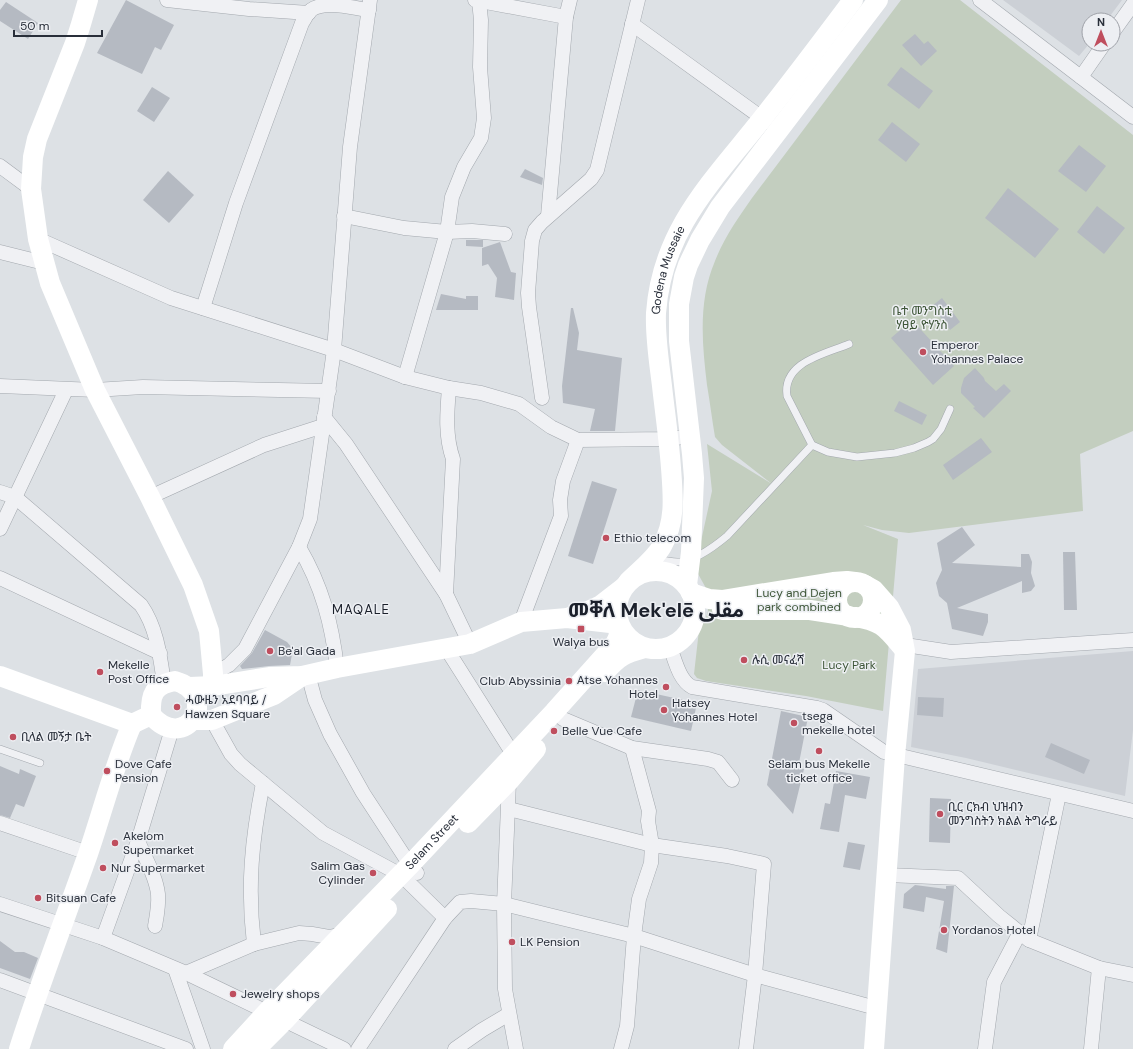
<svg xmlns="http://www.w3.org/2000/svg" width="1133" height="1049" viewBox="0 0 1133 1049" font-family="'DM Sans','Noto Sans Arabic','Noto Sans Ethiopic',sans-serif">
  <style>
    .built { fill: #ccd0d6 }
    .green { fill: #c3cebf }
    .building { fill: #b5bac2 }
    .lines { fill: none; stroke-linecap: round; stroke-linejoin: round }
    .lane-casing { stroke: #a3a8ae; stroke-width: 8 }
    .street-casing { stroke: #a3a8ae; stroke-width: 15 }
    .lane { stroke: #f0f1f4; stroke-width: 7 }
    .street { stroke: #f0f1f4; stroke-width: 14 }
    .secondary { stroke: #fff; stroke-width: 20 }
    .poi-dot { fill: #bf4e5e; stroke: #edeff3; stroke-width: 1.5 }
    .labels { text-anchor: middle; stroke-width: 3; stroke-linejoin: round; paint-order: stroke }
    .street-label { font-size: 12px; fill: #292f3a; stroke: #edeff3 }
    .park-label { font-size: 12px; fill: #3d5537; stroke: #edeff3 }
    .poi-label { font-size: 12px; fill: #292f3a; stroke: #edeff3; text-anchor: start }
    .neighbourhood-label { font-size: 13px; letter-spacing: 1px; fill: #1b202b; stroke: #edeff3 }
    .town-label { font-size: 20px; font-weight: bold; fill: #1b202b; stroke: #edeff3 }
  </style>
  <rect width="100%" height="100%" fill="#dde1e5"/>
  <g class="built">
    <polygon points="1003,0 1122,0 1107,20 1089,20 1089,44 1079,56"/>
    <polygon points="1133,651 1133,730 1125,796 966,758 911,747 918,669"/>
  </g>
  <path class="green" d="M901,0H960L1133,135V431L1080,454L1083,511L909,533L882,530L863,525L898,539L883,711L806,696L706,681L697,678L694,674L699,630L702,624L705,621L708,611L707,590L697,572L698,555L712,491L707,444L772,484L722,445L715,437C712,420 710,402 707,385C702,343 698,301 715,261C724,238 738,218 752,198Z"/>
  <g class="building">
    <polygon points="126,0 174,25 161,50 155,47 142,74 97,53"/>
    <polygon points="6,2 38,23 28,39 0,21 0,10"/>
    <polygon points="915,34 924,44 928,41 937,51 921,66 902,45"/>
    <polygon points="901,67 933,91 919,109 887,85"/>
    <polygon points="152,87 170,98 154,122 137,111"/>
    <polygon points="892,122 920,144 906,162 878,140"/>
    <polygon points="1079,145 1106,166 1086,192 1058,171"/>
    <polygon points="525,169 543,178 542,185 520,177"/>
    <polygon points="168,171 194,195 169,223 143,200"/>
    <polygon points="1008,188 1059,229 1035,258 985,218"/>
    <polygon points="1097,206 1125,228 1104,254 1077,232"/>
    <polygon points="466,240 483,240 483,247 466,246"/>
    <polygon points="500,242 511,272 516,273 514,300 495,297 497,278 488,264 482,266 482,248"/>
    <polygon points="441,294 466,299 466,296 478,296 478,310 436,310"/>
    <polygon points="942,298 960,322 950,330 932,306"/>
    <polygon points="571,308 573,308 579,333 577,350 622,358 615,431 590,431 595,409 563,403 562,386"/>
    <polygon points="912,320 954,366 933,385 891,338"/>
    <polygon points="975,368 984,378 985,381 996,391 1004,384 1011,391 984,418 973,408 975,407 961,393 961,388 964,378"/>
    <polygon points="899,401 927,415 922,425 894,411"/>
    <polygon points="981,438 992,452 953,480 943,465"/>
    <polygon points="592,481 617,489 593,564 568,556"/>
    <polygon points="962,527 975,545 952,563 1021,567 1021,554 1029,554 1032,562 1031,573 1035,586 1031,591 1022,593 1022,581 957,608 988,614 988,622 983,636 952,629 947,603 939,596 936,583 942,570 937,543"/>
    <polygon points="1063,552 1075,552 1077,610 1064,610"/>
    <polygon points="265,630 287,642 293,649 290,665 269,666 242,669 240,666 252,653"/>
    <polygon points="638,690 697,703 691,731 631,717"/>
    <polygon points="918,697 944,698 943,717 917,715"/>
    <polygon points="781,711 808,717 798,768 804,769 793,814 767,785"/>
    <polygon points="1051,743 1090,760 1084,774 1045,757"/>
    <polygon points="0,766 19,774 20,769 36,776 24,807 16,804 10,818 0,815"/>
    <polygon points="836,771 870,777 866,799 845,795 839,832 820,829 825,803 830,804"/>
    <polygon points="930,798 951,799 950,843 929,842"/>
    <polygon points="848,842 865,845 860,870 843,867"/>
    <polygon points="915,885 946,889 946,886 954,886 947,953 936,949 944,901 926,897 924,912 903,908 904,894"/>
    <polygon points="0,941 15,952 24,952 38,958 30,979 0,968"/>
  </g>
  <g class="lines">
    <defs>
      <g id="lane">
        <path d="M849,344C825,354 782,362 787,396L812,445L828,452L857,457L895,453L914,448L928,442L933,439L941,429L950,409"/>
        <path d="M655,559C664,560 672,562 680,562C696,560 715,546 727,536L812,445"/>
        <polyline points="0,749 40,763"/>
      </g>
      <g id="street">
        <polyline points="167,0 249,9 309,13"/>
        <polyline points="475,0 566,17"/>
        <polyline points="980,0 1133,117"/>
        <polyline points="632,24 769,123"/>
        <polyline points="1113,32 1133,4"/>
        <polyline points="1081,77 1104,44"/>
        <polyline points="0,166 31,189"/>
        <polyline points="344,216 404,228 447,232 472,231 505,234"/>
        <polyline points="548,216 566,17 570,0"/>
        <polyline points="38,239 171,298 334,350 405,377 449,388 481,393 519,404 551,427 578,440 669,439 690,436"/>
        <polyline points="0,252 44,263"/>
        <path d="M203,308L236,203L302,23C305,19 307,13 311,10C325,0 352,8 369,10"/>
        <polyline points="405,377 447,232 452,197 464,167 481,138 484,118 480,67 481,20 479,1"/>
        <polyline points="0,386 95,390 143,387 329,391"/>
        <polyline points="542,398 529,307 528,293 532,241 535,230 542,222 591,179 597,170 638,0"/>
        <polyline points="324,417 346,444 446,594 470,644"/>
        <path d="M0,492L15,497L141,605C157,628 160,656 164,683"/>
        <polyline points="150,497 264,445 323,426"/>
        <polyline points="0,529 66,390"/>
        <path d="M299,547C322,586 332,624 337,668"/>
        <polyline points="0,578 160,653"/>
        <path d="M446,594L453,459C445,436 447,413 449,388"/>
        <polyline points="521,622 561,516 560,500 563,481 578,440"/>
        <polyline points="899,644 951,652 1133,640"/>
        <path d="M670,647C675,660 679,680 692,687L817,708L823,710L884,752L1133,811"/>
        <polyline points="446,648 513,754 509,781 504,904 505,989 516,1049"/>
        <polyline points="213,674 229,665 245,649 299,547 310,519 334,350 350,147 370,0"/>
        <polyline points="308,674 315,700 330,734 363,793 410,865 417,873"/>
        <polyline points="554,712 563,719 632,748 708,759 718,762 732,780"/>
        <polyline points="212,720 231,754 240,764 323,833 401,875 445,918"/>
        <polyline points="509,809 652,845 727,856 764,864 755,975 746,1049"/>
        <polyline points="0,823 88,853"/>
        <path d="M138,841C145,858 156,876 158,894C159,905 157,915 155,926"/>
        <polyline points="887,875 958,878 999,916 1029,940 1099,968 1133,975"/>
        <polyline points="0,904 103,938 186,973 344,1049"/>
        <polyline points="103,938 138,841 172,729"/>
        <polyline points="1029,940 1059,794"/>
        <path d="M254,944C247,886 252,839 263,783"/>
        <polyline points="175,969 203,1049"/>
        <polyline points="186,973 254,944 299,933 312,934 329,937 343,934"/>
        <polyline points="0,980 186,1049"/>
        <polyline points="358,1049 445,918 460,902 471,901 504,904 634,936 755,975 876,1008"/>
        <polyline points="455,1049 482,1030 509,1014"/>
        <polyline points="621,1049 627,1026 634,936 639,899 651,863 652,845 648,821 649,811 632,748"/>
        <polyline points="985,1049 994,982 1019,934"/>
        <polyline points="1091,1049 1099,968"/>
      </g>
    </defs>
    <use href="#lane" class="lane-casing"/>
    <use href="#street" class="street-casing"/>
    <use href="#lane" class="lane"/>
    <use href="#street" class="street"/>
    <g class="secondary">
      <polyline points="88,0 81,24 75,43 37,139 33,157 31,189 38,239 50,283 95,390 150,497 193,585 209,631 213,674 213,686"/>
      <circle cx="656" cy="610" r="39"/>
      <path id="s1" d="M628,582C639,571 654,560 662,546C676,522 673,495 671,468C669,440 665,413 662,386C659,361 655,337 656,313C662,229 713,181 762,119C793,80 823,40 853,0"/>
      <circle cx="855" cy="600" r="18"/>
      <polyline points="687,585 691,552 694,478 692,454 679,341 679,304 684,277 688,265 700,240 720,207 878,0"/>
      <polyline points="865,585 874,590 889,607 901,630 905,651 895,756 874,1049"/>
      <polyline points="691,593 709,599 722,600 833,582 847,581 855,582"/>
      <polyline points="722,610 810,610 849,616"/>
      <polyline points="570,617 588,611 601,605 623,588"/>
      <path d="M855,617C882,621 886,628 903,648"/>
      <path d="M605,672C620,655 624,654 645,648"/>
      <polyline points="0,676 132,724 151,715"/>
      <path d="M175,681C221,694 186,755 151,715C150,694 154,685 175,681Z"/>
      <polyline points="190,687 213,686 269,677 302,676 337,668 470,644 521,622 567,618 619,624"/>
      <polyline points="193,720 212,720 274,695 302,676"/>
      <polyline points="468,823 509,781 536,749"/>
      <path d="M19,1049C40,983 65,919 88,854C103,810 114,766 132,724"/>
      <path id="s2" d="M233,1049L267,1012L410,865L554,712L615,644L618,638L620,627"/>
      <polyline points="256,1049 285,1020 387,909"/>
    </g>
  </g>
  <g class="poi-dot">
    <circle cx="923" cy="352" r="4"/>
    <circle cx="606" cy="538" r="4"/>
    <rect x="577" y="625" width="8" height="8" rx="2"/>
    <circle cx="270" cy="651" r="4"/>
    <circle cx="744" cy="660" r="4"/>
    <circle cx="100" cy="672" r="4"/>
    <circle cx="569" cy="681" r="4"/>
    <circle cx="666" cy="687" r="4"/>
    <circle cx="177" cy="707" r="4"/>
    <circle cx="664" cy="710" r="4"/>
    <circle cx="794" cy="723" r="4"/>
    <circle cx="554" cy="731" r="4"/>
    <circle cx="13" cy="737" r="4"/>
    <circle cx="819" cy="751" r="4"/>
    <circle cx="107" cy="771" r="4"/>
    <circle cx="940" cy="814" r="4"/>
    <circle cx="115" cy="843" r="4"/>
    <circle cx="103" cy="868" r="4"/>
    <circle cx="373" cy="873" r="4"/>
    <circle cx="38" cy="898" r="4"/>
    <circle cx="944" cy="930" r="4"/>
    <circle cx="512" cy="942" r="4"/>
    <circle cx="233" cy="994" r="4"/>
  </g>
  <g class="labels">
    <g class="street-label">
      <text dy="4" stroke="none"><textPath href="#s1" startOffset="330">Godena Mussaie</textPath></text>
      <text dy="4" stroke="none"><textPath href="#s2" startOffset="287">Selam Street</textPath></text>
    </g>
    <g class="park-label">
      <text x="922" y="315">ቤተ መንግስቲ<tspan x="922" dy="14">ሃፀይ ዮሃንስ</tspan></text>
      <text x="799" y="597">Lucy and Dejen<tspan x="799" dy="14">park combined</tspan></text>
      <text x="849" y="669">Lucy Park</text>
    </g>
    <g class="poi-label">
      <text x="931" y="349">Emperor<tspan x="931" dy="14">Yohannes Palace</tspan></text>
      <text x="614" y="542">Ethio telecom</text>
      <text x="581" y="646" text-anchor="middle">Walya bus</text>
      <text x="278" y="655">Be'al Gada</text>
      <text x="752" y="664">ሉሲ መናፈሻ</text>
      <text x="108" y="669">Mekelle<tspan x="108" dy="14">Post Office</tspan></text>
      <text x="658" y="684" text-anchor="end">Atse Yohannes<tspan x="658" dy="14">Hotel</tspan></text>
      <text x="561" y="685" text-anchor="end">Club Abyssinia</text>
      <text x="185" y="704">ሓውዜን አደባባይ /<tspan x="185" dy="14">Hawzen Square</tspan></text>
      <text x="672" y="707">Hatsey<tspan x="672" dy="14">Yohannes Hotel</tspan></text>
      <text x="802" y="720">tsega<tspan x="802" dy="14">mekelle hotel</tspan></text>
      <text x="562" y="735">Belle Vue Cafe</text>
      <text x="21" y="741">ቢላል መኝታ ቤት</text>
      <text x="115" y="768">Dove Cafe<tspan x="115" dy="14">Pension</tspan></text>
      <text x="819" y="768" text-anchor="middle">Selam bus Mekelle<tspan x="819" dy="14">ticket office</tspan></text>
      <text x="948" y="811">ቢር ርክብ ህዝብን<tspan x="948" dy="14">መንግስትን ክልል ትግራይ</tspan></text>
      <text x="123" y="840">Akelom<tspan x="123" dy="14">Supermarket</tspan></text>
      <text x="365" y="870" text-anchor="end">Salim Gas<tspan x="365" dy="14">Cylinder</tspan></text>
      <text x="111" y="872">Nur Supermarket</text>
      <text x="46" y="902">Bitsuan Cafe</text>
      <text x="952" y="934">Yordanos Hotel</text>
      <text x="520" y="946">LK Pension</text>
      <text x="241" y="998">Jewelry shops</text>
    </g>
    <g class="neighbourhood-label">
      <text x="361" y="614">MAQALE</text>
    </g>
    <g class="town-label">
      <text x="656" y="617">መቐለ Mek'elē مقلى</text>
    </g>
  </g>
  <g transform="translate(1101 32)"><circle r="19" fill="#edeff3" stroke="#9fa2a9"/>
  <path d="M0-3L7 15L0 10L-7 15Z" fill="#bf4e5e"/>
  <text y="-6" font-size="11" font-weight="bold" text-anchor="middle" fill="#292f3a">N</text>
  </g>
  <path d="M14 30v6h88v-6" fill="none" stroke="#292f3a" stroke-width="2"/>
  <text x="20" y="30" font-size="12" fill="#292f3a" stroke="#edeff3" stroke-width="3" paint-order="stroke">50 m</text>
</svg>
